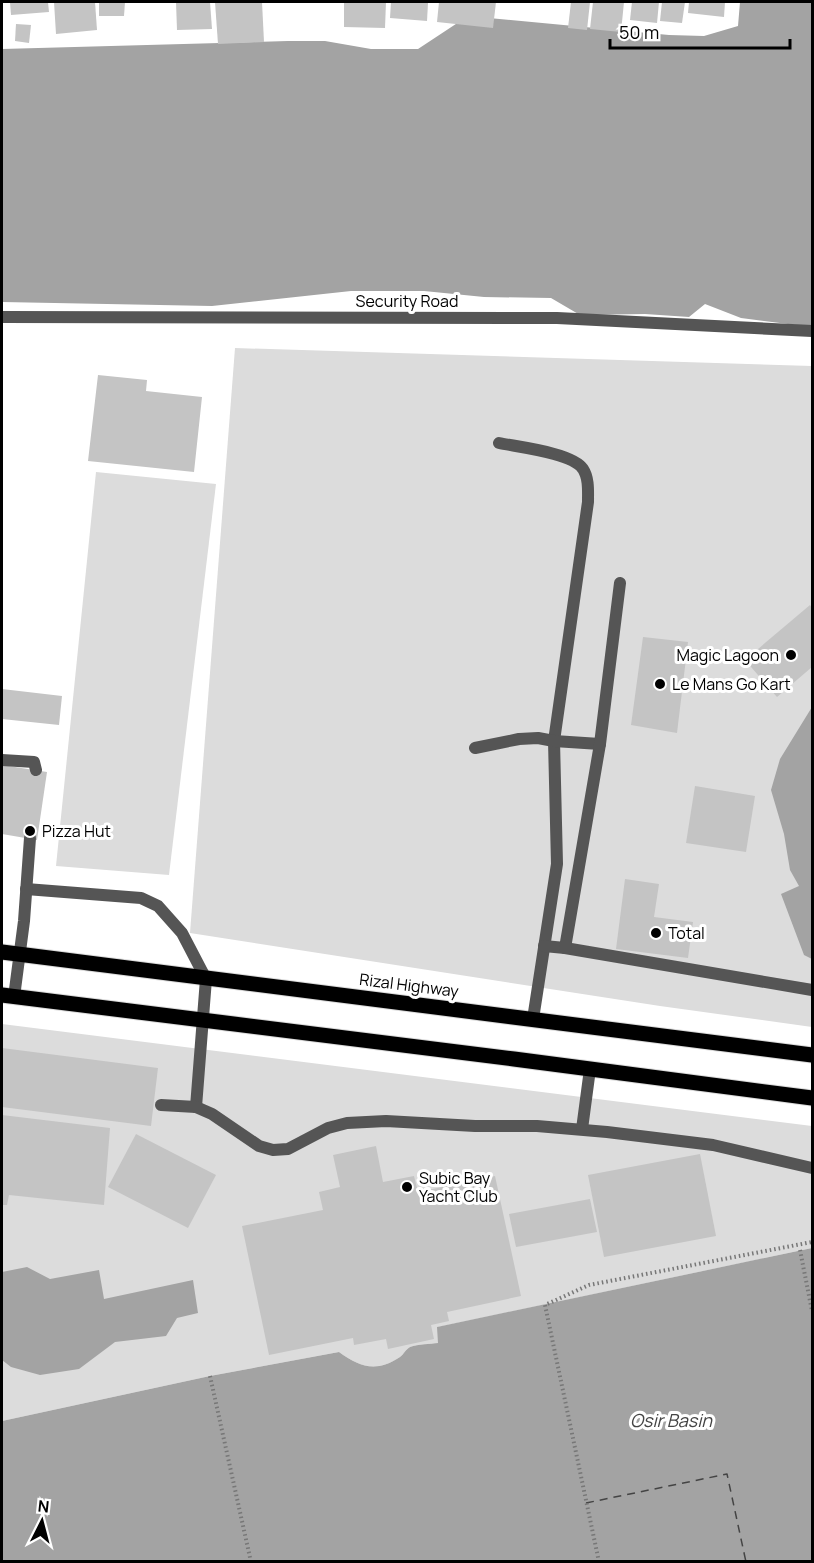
<svg xmlns="http://www.w3.org/2000/svg" width="814" height="1563" viewBox="0 0 814 1563" font-family="Manrope,sans-serif">
  <style>
    .green { fill: #dcdcdc }
    .water { fill: #a3a3a3 }
    .lines { fill: none; stroke-linecap: round; stroke-linejoin: round }
    .ferry { stroke: #444; stroke-width: 1.5; stroke-dasharray: 8 6; stroke-linecap: butt }
    .building { fill: #c4c4c4 }
    .primary-casing { stroke: #dbdbdb; stroke-width: 17 }
    .path { stroke: #777; stroke-width: 4; stroke-dasharray: 1.5 3; stroke-linecap: butt }
    .lane { stroke: #555; stroke-width: 12 }
    .primary { stroke: #000; stroke-width: 15 }
    .poi-dot { fill: #000; stroke: #fff; stroke-width: 2 }
    .labels { text-anchor: middle; stroke-width: 6; stroke-linejoin: round; paint-order: stroke }
    .street-label { font-size: 16px; fill: #000; stroke: #fff }
    .poi-label { font-size: 16px; fill: #000; stroke: #fff; text-anchor: start }
    .water-label { font-size: 18px; font-style: italic; fill: #444; stroke: #fff }
  </style>
  <rect width="100%" height="100%" fill="#fff"/>
  <g class="green">
    <polygon points="235,348 812,366 812,1027 660,1006 190,933"/>
    <polygon points="96,472 216,484 169,875 56,866"/>
    <path d="M2,1024L812,1126V1248L438,1327L439,1343C430,1344 418,1344 410,1347C406,1349 403,1355 400,1357C376,1373 360,1367 339,1352L210,1376L2,1421Z"/>
  </g>
  <g class="water">
    <polygon points="740,2 812,2 812,327 741,318 705,304 689,317 645,314 580,315 551,298 484,297 424,291 351,291 212,306 2,302 2,49 288,41 325,41 371,49 418,49 468,16 669,35 704,36 738,26"/>
    <polygon points="812,707 812,959 804,955 781,894 799,886 790,870 784,834 771,790 780,759"/>
    <path d="M812,1248V1561H2V1421L210,1376L339,1352C360,1367 376,1373 400,1357C403,1355 406,1349 410,1347C418,1344 430,1344 438,1343L437,1327Z"/>
    <polygon points="27,1267 50,1279 99,1270 104,1299 193,1280 198,1313 177,1318 166,1336 115,1342 79,1369 40,1375 11,1367 2,1360 2,1272"/>
  </g>
  <g class="lines">
    <polyline class="ferry" points="586,1503 727,1474 746,1562"/>
  </g>
  <g class="building">
    <polygon points="10,2 48,2 49,12 11,15"/>
    <polygon points="54,2 95,2 97,30 56,34"/>
    <polygon points="99,2 125,2 124,16 99,16"/>
    <polygon points="176,2 210,2 212,29 177,30"/>
    <polygon points="215,2 262,2 264,42 218,44"/>
    <polygon points="344,2 386,2 385,28 344,27"/>
    <polygon points="391,2 428,3 427,21 390,18"/>
    <polygon points="439,2 496,2 493,28 437,22"/>
    <polygon points="571,2 590,2 587,30 568,28"/>
    <polygon points="593,2 609,3 609,2 624,2 621,32 590,29"/>
    <polygon points="632,2 659,2 657,23 630,20"/>
    <polygon points="662,2 685,2 682,23 660,21"/>
    <polygon points="689,2 725,2 724,17 688,13"/>
    <polygon points="16,24 31,25 29,43 15,41"/>
    <polygon points="98,375 147,380 146,391 202,397 194,472 88,461"/>
    <polygon points="810,605 812,608 812,667 777,697 745,660"/>
    <polygon points="643,637 688,642 677,733 631,725"/>
    <polygon points="2,689 62,696 59,725 2,719"/>
    <polygon points="2,765 47,772 37,840 2,834"/>
    <polygon points="695,786 755,796 746,852 686,843"/>
    <polygon points="625,879 659,884 654,917 693,922 688,958 616,949"/>
    <polygon points="2,1048 158,1068 151,1126 2,1107"/>
    <polygon points="2,1115 110,1128 104,1205 9,1195 7,1205 2,1205"/>
    <polygon points="136,1134 216,1175 188,1228 108,1187"/>
    <polygon points="376,1146 383,1182 414,1176 418,1192 495,1176 521,1296 447,1312 449,1321 431,1325 434,1339 388,1349 386,1339 354,1345 353,1338 269,1355 242,1226 323,1210 319,1192 340,1187 333,1155"/>
    <polygon points="700,1154 716,1236 604,1257 588,1175"/>
    <polygon points="590,1199 597,1232 516,1247 509,1214"/>
  </g>
  <g class="lines">
    <defs>
      <g id="primary">
        <polyline points="2,952 812,1055"/>
        <polyline points="2,995 514,1059 812,1098"/>
      </g>
    </defs>
    <use href="#primary" class="primary-casing"/>
    <g class="path">
      <polyline points="800,1250 812,1311"/>
      <polyline points="210,1376 251,1562"/>
      <polyline points="599,1562 545,1305 589,1285 812,1242"/>
    </g>
    <g class="lane">
      <polyline points="2,317 557,318 812,331"/>
      <path d="M499,443C518,447 573,453 583,469C589,478 588,491 588,502L554,741L557,864L533,1019"/>
      <polyline points="475,748 519,739 538,738 554,741 600,744"/>
      <polyline points="2,760 34,762 36,770"/>
      <polyline points="26,889 141,898 158,906 182,933 206,979 196,1107"/>
      <polyline points="544,946 565,948 812,990"/>
      <polyline points="565,948 600,744 620,583"/>
      <polyline points="14,997 24,921 30,838"/>
      <polyline points="161,1105 196,1107 212,1114 259,1146 273,1150 288,1149 328,1128 347,1123 386,1121 475,1126 537,1126 607,1132 713,1145 812,1168"/>
      <polyline points="582,1129 590,1069"/>
    </g>
    <use href="#primary" class="primary"/>
  </g>
  <g class="poi-dot">
    <circle cx="791" cy="655" r="6"/>
    <circle cx="660" cy="684" r="6"/>
    <circle cx="30" cy="831" r="6"/>
    <circle cx="656" cy="933" r="6"/>
    <circle cx="407" cy="1187" r="6"/>
  </g>
  <g class="labels">
    <g class="street-label">
      <text x="407" y="307">Security Road</text>
      <text transform="translate(409 985) rotate(7)" y="6">Rizal Highway</text>
    </g>
    <g class="poi-label">
      <text x="779" y="661" text-anchor="end">Magic Lagoon</text>
      <text x="672" y="690">Le Mans Go Kart</text>
      <text x="42" y="837">Pizza Hut</text>
      <text x="668" y="939">Total</text>
      <text x="419" y="1184">Subic Bay<tspan x="419" dy="18">Yacht Club</tspan></text>
    </g>
    <g class="water-label">
      <text x="671" y="1427">Osir Basin</text>
    </g>
  </g>
  <rect width="814" height="1563" fill="none" stroke="#000000" stroke-width="6"/>
  <g transform="translate(42 1521) rotate(6)" stroke="#ffffff" stroke-width="4.5" paint-order="stroke">
  <path d="M0-4.5L10 22L0 15L-10 22Z" fill="#000000"/>
  <text y="-9" font-size="16" font-weight="bold" text-anchor="middle" fill="#000000">N</text>
  </g>
  <path d="M610 39v9h180v-9" fill="none" stroke="#000000" stroke-width="3"/>
  <text x="619" y="39" font-size="18" fill="#000000" stroke="#ffffff" stroke-width="4.5" paint-order="stroke">50 m</text>
</svg>
